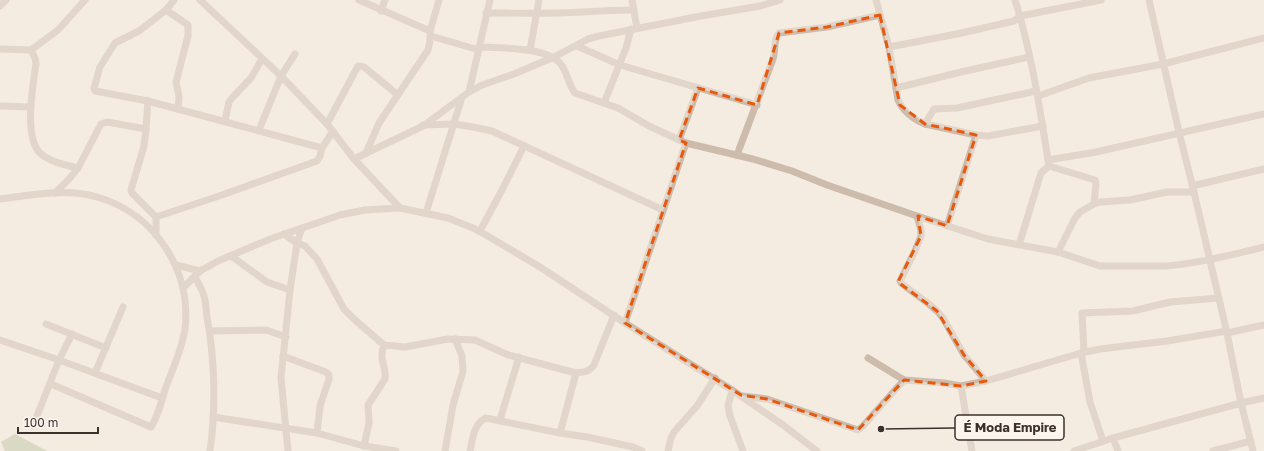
<svg xmlns="http://www.w3.org/2000/svg" width="1264" height="451" viewBox="0 0 1264 451" font-family="'Golos Text',sans-serif">
  <style>
    .green { fill: #b8c4a0 }
    .lines { fill: none; stroke-linecap: round; stroke-linejoin: round }
    .minor { stroke: #cdbbac; stroke-width: 7 }
    .marked { fill: none; stroke: #e8590c; stroke-width: 3; stroke-dasharray: 8 5; stroke-linejoin: round }
    .leader { fill: none; stroke: #3b302b; stroke-width: 1.5 }
    .callout-dot { fill: #3b302b; stroke: #fbf5ee; stroke-width: 1.5 }
    .callout { fill: #fbf5ee; stroke: #3b302b; stroke-width: 1.5 }
    .callout-label { font-size: 13px; text-anchor: middle; font-weight: bold; fill: #3b302b }
  </style>
  <rect width="100%" height="100%" fill="#f4ebe1"/>
  <polygon class="green" points="15,434 47,451 5,451 1,442"/>
  <g class="lines">
    <g class="minor">
      <polyline points="174,0 166,10 139,31 115,43 100,67 94,88 95,91 148,101 322,148"/>
      <polyline points="200,0 281,76 327,124 354,159 400,208"/>
      <polyline points="359,0 430,31"/>
      <polyline points="632,0 637,28"/>
      <path d="M876,0L889,47L898,100C903,111 914,120 925,124L976,135L988,136L1043,126"/>
      <path d="M1015,0C1032,54 1040,110 1049,166"/>
      <polyline points="1149,0 1179,132 1194,192 1227,333 1241,403 1253,451"/>
      <polyline points="0,6 6,0"/>
      <polyline points="166,10 188,25 188,36 176,82 179,96 178,109"/>
      <polyline points="381,11 385,0"/>
      <path d="M486,13C518,13 550,14 582,12C599,11 616,10 634,10"/>
      <polyline points="431,36 479,50"/>
      <polyline points="577,46 620,65 757,105"/>
      <path d="M479,47C500,48 546,47 560,63C567,71 568,84 575,93L618,108L649,126L686,143L753,159L792,171L827,185L917,216L988,239L1058,252L1100,266H1166C1199,263 1231,255 1264,247"/>
      <polyline points="889,47 957,34 1014,21 1020,16 1101,0"/>
      <polyline points="0,49 31,50 58,30 85,0"/>
      <path d="M31,50L35,58L36,64C33,84 23,139 41,154C51,162 65,165 78,168"/>
      <polyline points="530,50 539,0"/>
      <polyline points="896,88 961,72 1029,57"/>
      <polyline points="469,92 490,0"/>
      <polyline points="1038,96 1089,78 1163,64 1264,38"/>
      <polyline points="148,101 146,129 144,146 131,190 132,193 156,217 156,235"/>
      <polyline points="604,103 626,48 631,29"/>
      <polyline points="0,106 31,107"/>
      <polyline points="225,121 229,102 232,98 251,78 262,59"/>
      <polyline points="327,124 358,66 361,66 364,67 398,95"/>
      <polyline points="925,124 934,109 957,108 1036,91"/>
      <polyline points="423,125 454,124 473,127 492,131 663,210"/>
      <polyline points="259,130 281,76 295,54"/>
      <polyline points="679,140 698,88"/>
      <path d="M366,153L379,123L428,50C430,43 431,38 430,31L439,0"/>
      <path d="M737,155C749,123 761,91 773,59C776,51 773,39 779,33L827,27L880,15"/>
      <polyline points="354,159 423,126 469,92 482,85 514,74 554,57 588,39 599,36 701,16 760,6 780,0"/>
      <polyline points="1048,160 1096,152 1264,114"/>
      <polyline points="1049,166 1095,180 1096,183 1094,204"/>
      <polyline points="1192,186 1264,169"/>
      <polyline points="55,193 69,179 78,168 101,124 107,122 146,129"/>
      <path d="M0,199C32,195 65,188 97,197C154,213 192,270 185,329C182,348 174,367 167,384C162,398 159,415 151,427L51,384"/>
      <polyline points="426,213 462,97"/>
      <polyline points="917,216 921,230 921,236 914,253 900,281 902,284 929,304 937,311 943,318 964,355 986,381"/>
      <polyline points="156,217 222,195 317,161 320,156 322,148 333,131"/>
      <polyline points="947,226 976,135"/>
      <polyline points="480,231 503,188 524,146"/>
      <path d="M284,234L297,243L305,246L317,259L344,309L355,320L384,345L405,347L448,339L475,340L508,355L576,373C585,372 589,372 594,365L614,315"/>
      <polyline points="1019,245 1041,173 1049,166"/>
      <polyline points="1058,252 1075,218 1080,212 1094,204 1100,202 1130,200 1167,192 1194,192"/>
      <polyline points="231,256 267,282 290,290"/>
      <polyline points="176,265 200,271"/>
      <path d="M195,276C197,282 201,287 203,293C206,300 206,309 207,317C215,359 216,409 210,451"/>
      <polyline points="183,288 200,271 218,261 270,239 340,215 365,210 400,208 448,218 473,228 486,235 540,267 625,323 732,390 783,425 817,451"/>
      <polyline points="625,323 686,143"/>
      <polyline points="46,324 106,348"/>
      <polyline points="210,331 266,330 286,337"/>
      <polyline points="1227,333 1264,325"/>
      <polyline points="0,340 59,360 162,398"/>
      <polyline points="1084,352 1082,313 1133,311 1170,302 1219,298"/>
      <polyline points="1081,353 1090,402 1103,441"/>
      <polyline points="283,356 326,372 329,375 329,379 320,406 317,433"/>
      <polyline points="868,358 904,380 944,383 961,386 986,381 1081,353 1100,349 1167,341 1227,331"/>
      <polyline points="95,373 123,307"/>
      <polyline points="961,386 972,451"/>
      <polyline points="732,390 728,406 730,416 743,451"/>
      <polyline points="742,396 767,399 858,430 862,427 904,380"/>
      <polyline points="213,417 317,433 364,446 396,451"/>
      <polyline points="500,420 519,357"/>
      <polyline points="33,426 59,360 72,334"/>
      <polyline points="560,433 576,373"/>
      <polyline points="1113,438 1118,451"/>
      <path d="M364,446L369,423L368,405L385,379C387,366 378,362 384,345"/>
      <polyline points="288,451 281,378 290,290 297,243 302,228"/>
      <polyline points="445,451 453,405 463,371 462,356 455,339"/>
      <path d="M470,451C473,439 473,424 486,418L560,433L587,437L633,447L642,451"/>
      <polyline points="668,451 671,438 674,432 697,406 715,378"/>
      <polyline points="1074,451 1113,438 1241,403 1264,398"/>
      <polyline points="1213,451 1251,441"/>
    </g>
  </g>
  <path d="M0 0H1264V451H0ZM880,15L900,105L925,124L976,135L947,226L918,216L921,236L898,282L937,311L964,355L986,381L961,386L904,380L858,430L767,399L741,395L625,323L686,143L679,140L698,88L757,105L779,33L827,27Z" fill="#f4ebe1" fill-opacity=".55" fill-rule="evenodd"/>
  <path class="marked" d="M880,15L900,105L925,124L976,135L947,226L918,216L921,236L898,282L937,311L964,355L986,381L961,386L904,380L858,430L767,399L741,395L625,323L686,143L679,140L698,88L757,105L779,33L827,27Z"/>
  <path class="leader" d="M881 429L955 428"/>
  <circle class="callout-dot" cx="881" cy="429" r="4"/>
  <rect class="callout" x="955" y="415" width="109" height="25" rx="4"/>
  <g class="callout-label">
    <text x="1010" y="432">É Moda Empire</text>
  </g>
  <path d="M18 427v6h80v-6" fill="none" stroke="#3b302b" stroke-width="2"/>
  <text x="24" y="427" font-size="12" fill="#3b302b" stroke="#fbf5ee" stroke-width="3" paint-order="stroke">100 m</text>
</svg>
